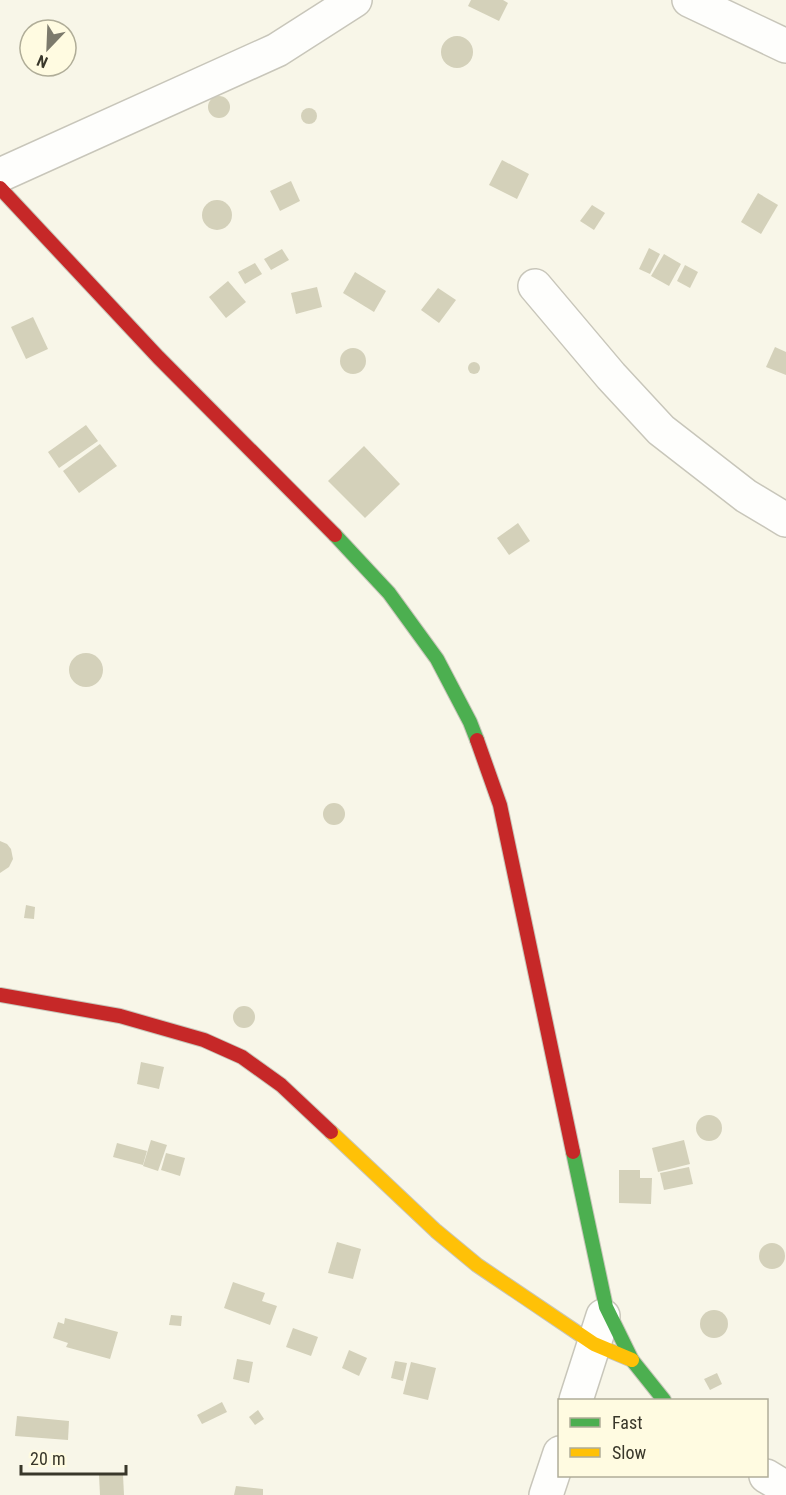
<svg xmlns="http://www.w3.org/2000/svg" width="786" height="1495" viewBox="0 0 786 1495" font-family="'Roboto Condensed',sans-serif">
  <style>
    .building { fill: #d4d1ba }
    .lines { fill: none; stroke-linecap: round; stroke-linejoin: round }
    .street-casing { stroke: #c8c6ba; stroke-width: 36 }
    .fast-casing { stroke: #c8c6ba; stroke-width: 16 }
    .slow-casing { stroke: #c8c6ba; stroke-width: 16 }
    .jam-casing { stroke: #c8c6ba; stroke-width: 16 }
    .street { stroke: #fefefc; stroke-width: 33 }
    .fast { stroke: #4caf50; stroke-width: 14 }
    .slow { stroke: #ffc107; stroke-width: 14 }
    .jam { stroke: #c62828; stroke-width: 14 }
  </style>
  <rect width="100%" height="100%" fill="#f8f6e8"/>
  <g class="building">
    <polygon points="471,0 503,0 508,3 499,21 468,6"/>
    <circle cx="457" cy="52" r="16"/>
    <circle cx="219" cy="107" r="11"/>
    <circle cx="309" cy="116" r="8"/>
    <polygon points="502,160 529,174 517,199 489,185"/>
    <polygon points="291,181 300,201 280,211 270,191"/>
    <polygon points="758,193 778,205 761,234 741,222"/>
    <circle cx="217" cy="215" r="15"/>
    <polygon points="592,205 605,213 594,230 580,221"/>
    <polygon points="649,248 660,254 650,274 639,269"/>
    <polygon points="282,249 289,260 271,270 264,259"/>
    <polygon points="664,254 681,264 669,286 651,276"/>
    <polygon points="255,263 262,274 245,284 238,272"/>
    <polygon points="685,265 698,272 690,288 677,281"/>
    <polygon points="355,272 386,291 374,312 343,293"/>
    <polygon points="228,281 246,302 226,318 209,297"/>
    <polygon points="317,287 322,307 296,314 291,293"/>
    <polygon points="438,288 456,300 439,323 421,310"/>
    <polygon points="33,317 48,349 26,359 11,327"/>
    <polygon points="775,347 786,352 786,375 766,367"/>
    <circle cx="353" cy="361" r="13"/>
    <circle cx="474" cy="368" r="6"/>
    <polygon points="86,425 98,441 59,468 48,452"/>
    <polygon points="100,444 117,466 79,493 63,471"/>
    <polygon points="364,446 400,484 365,518 328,481"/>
    <polygon points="518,523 530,541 509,555 497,538"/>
    <circle cx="86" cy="670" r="17"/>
    <circle cx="334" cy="814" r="11"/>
    <polygon points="0,841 7,844 11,849 13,859 9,867 0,873"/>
    <polygon points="26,905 35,907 34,919 24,918"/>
    <circle cx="244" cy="1017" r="11"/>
    <polygon points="141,1062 164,1067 159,1089 137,1084"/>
    <circle cx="709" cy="1128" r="13"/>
    <polygon points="151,1140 167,1145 158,1171 143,1166"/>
    <polygon points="684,1140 690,1164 658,1172 652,1148"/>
    <polygon points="117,1143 147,1151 143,1165 113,1157"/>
    <polygon points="166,1153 185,1158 180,1176 161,1170"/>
    <polygon points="689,1167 693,1184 664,1190 660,1173"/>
    <polygon points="619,1170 640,1170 640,1178 652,1178 651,1204 619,1203"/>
    <polygon points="337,1242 361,1249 353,1279 328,1273"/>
    <circle cx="772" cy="1256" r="13"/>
    <polygon points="233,1282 265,1293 262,1301 277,1306 270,1325 224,1308"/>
    <circle cx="714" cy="1324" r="14"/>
    <polygon points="171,1315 182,1316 181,1326 169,1325"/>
    <polygon points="65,1318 118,1332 110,1359 66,1347 68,1343 53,1338 58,1322 64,1324"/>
    <polygon points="293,1328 318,1337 311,1356 286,1347"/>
    <polygon points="349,1350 367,1358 359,1376 342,1368"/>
    <polygon points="237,1359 253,1362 249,1383 233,1379"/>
    <polygon points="395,1361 407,1363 403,1381 391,1378"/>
    <polygon points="411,1362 436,1368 428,1400 403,1394"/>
    <polygon points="717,1373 722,1384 710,1390 704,1379"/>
    <polygon points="222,1402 227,1412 202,1424 197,1415"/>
    <polygon points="258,1410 264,1419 255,1425 249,1417"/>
    <polygon points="17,1416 69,1421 68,1440 15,1436"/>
    <polygon points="99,1475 123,1475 124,1495 100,1495"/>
    <polygon points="236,1486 263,1489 263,1495 234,1495"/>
  </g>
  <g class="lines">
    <defs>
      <g id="street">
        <polyline points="689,0 786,46"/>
        <polyline points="0,175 277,50 355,0"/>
        <polyline points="535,286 611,376 661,430 746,496 786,520"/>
        <polyline points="576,1400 603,1316"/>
        <polyline points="766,1476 786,1488"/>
        <polyline points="546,1495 560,1453"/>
      </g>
      <g id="fast">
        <polyline points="335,535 389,593 437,659 470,722 477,740"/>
        <polyline points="573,1152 606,1307 632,1360 664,1400"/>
      </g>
      <polyline id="slow" points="331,1132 436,1231 477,1265 594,1344 632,1360"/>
      <g id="jam">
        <polyline points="0,188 158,357 335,535"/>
        <polyline points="477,740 500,805 573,1152"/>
        <polyline points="0,995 120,1016 204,1040 242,1057 281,1085 331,1132"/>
      </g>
    </defs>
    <use href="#street" class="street-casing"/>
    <use href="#fast" class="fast-casing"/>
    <use href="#slow" class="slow-casing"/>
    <use href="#jam" class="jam-casing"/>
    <use href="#street" class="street"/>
    <use href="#fast" class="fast"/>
    <use href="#slow" class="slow"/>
    <use href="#jam" class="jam"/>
  </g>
  <rect x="558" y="1399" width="210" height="78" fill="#fffbe1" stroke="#b0ad98" stroke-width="1.5"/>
  <rect x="570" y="1418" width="30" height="9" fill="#4caf50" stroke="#b0ad98" stroke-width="1.5"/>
  <text x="612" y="1429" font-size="18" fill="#39372a">Fast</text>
  <rect x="570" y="1448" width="30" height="9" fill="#ffc107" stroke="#b0ad98" stroke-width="1.5"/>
  <text x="612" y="1459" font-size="18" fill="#39372a">Slow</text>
  <g transform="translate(48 48) rotate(203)"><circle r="28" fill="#fffbe1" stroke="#b0ad98" stroke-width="1.5"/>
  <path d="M0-4.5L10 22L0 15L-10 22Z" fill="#7c7a6c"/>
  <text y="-9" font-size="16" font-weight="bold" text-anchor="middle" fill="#39372a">N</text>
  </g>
  <path d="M21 1465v9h105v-9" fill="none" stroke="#39372a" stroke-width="3"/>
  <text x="30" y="1465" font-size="18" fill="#39372a" stroke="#fffbe1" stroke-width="4.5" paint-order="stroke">20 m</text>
</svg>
